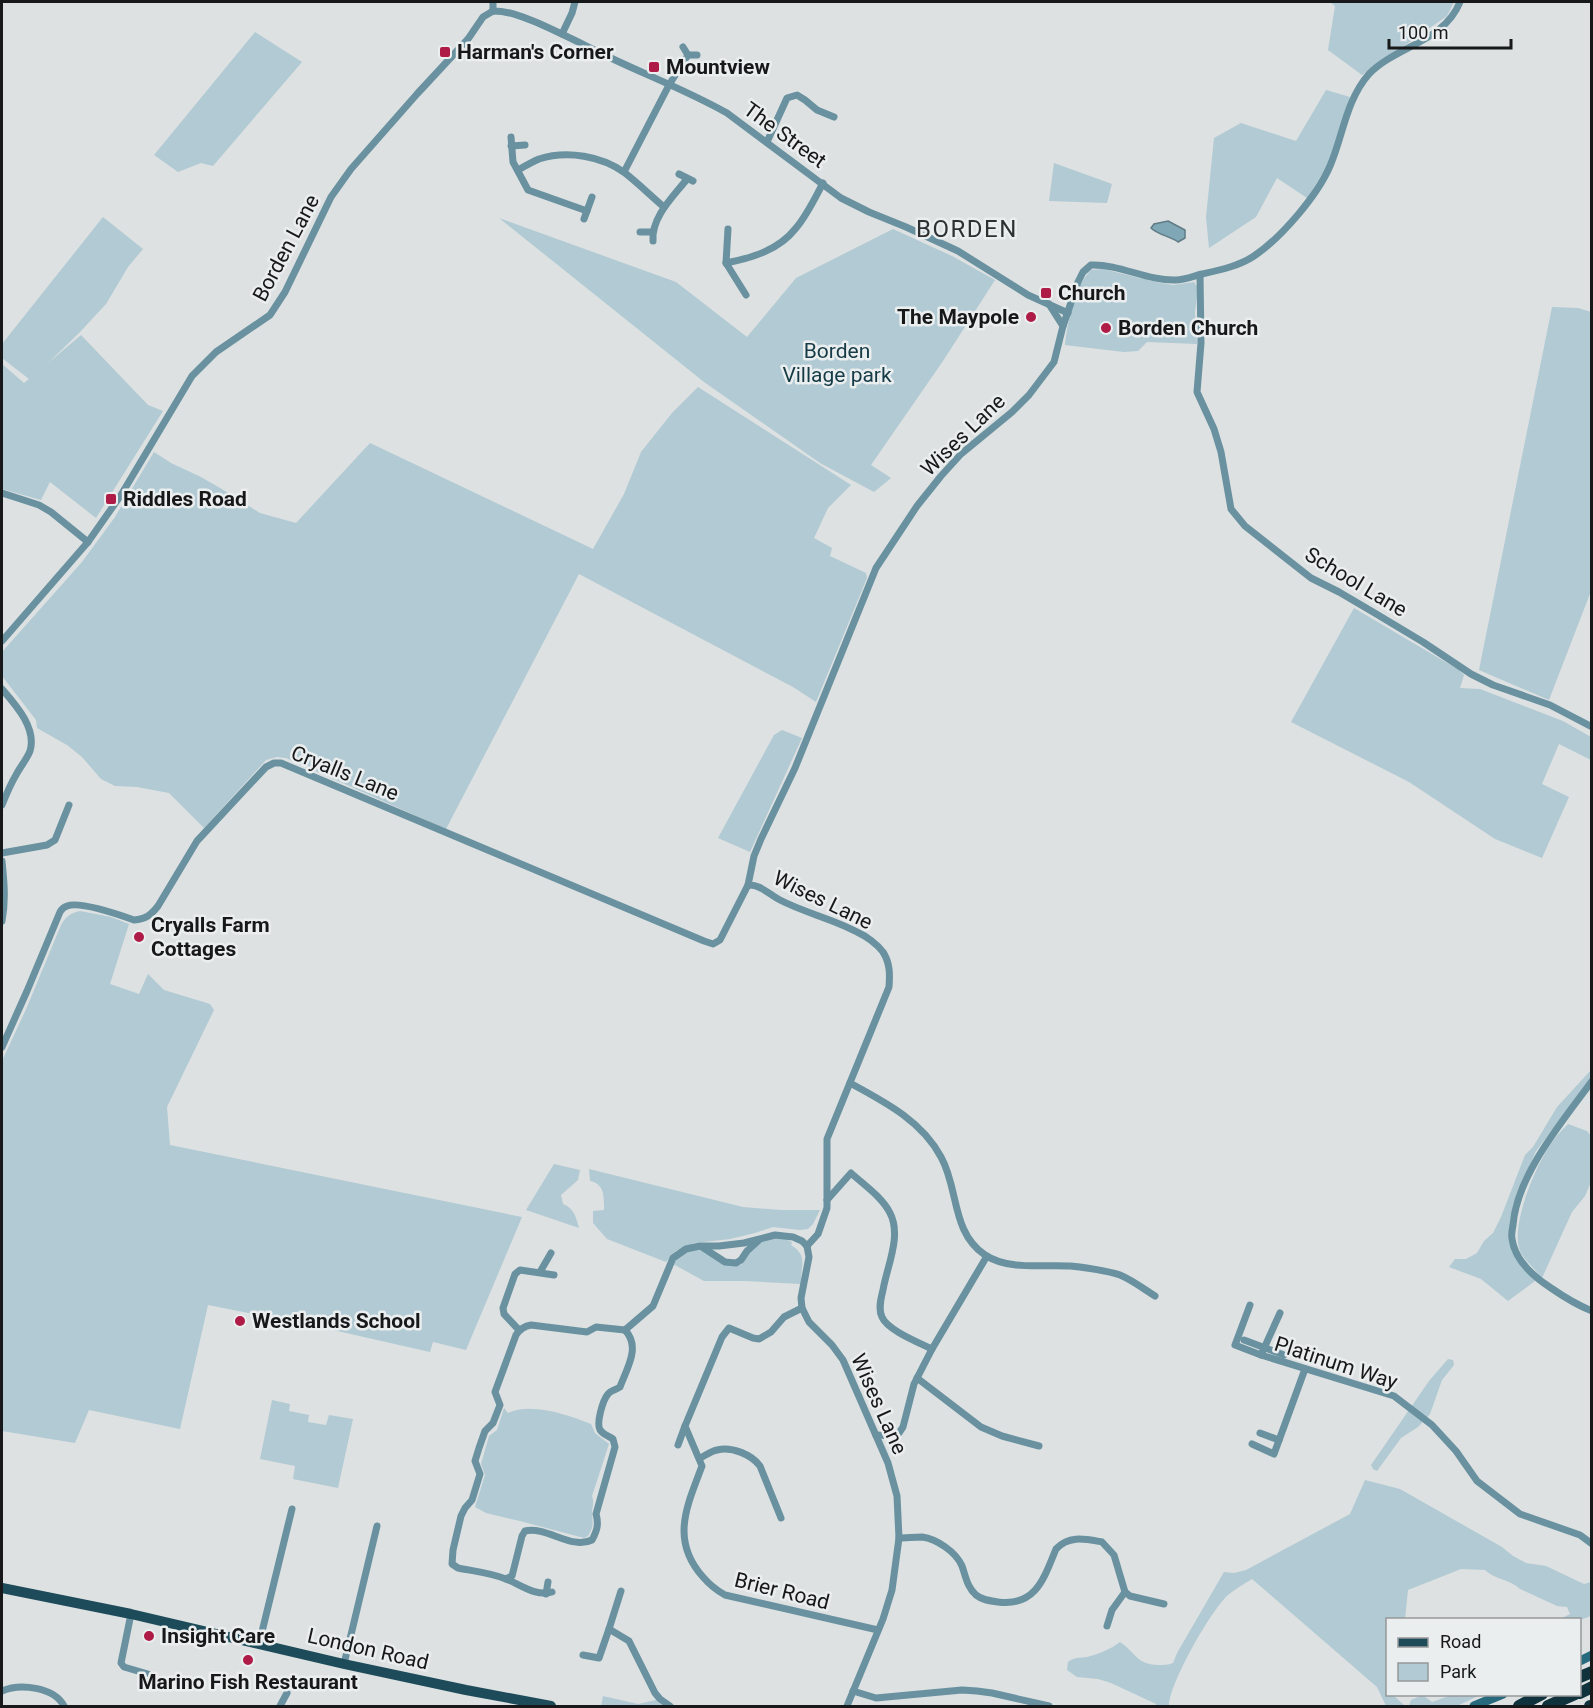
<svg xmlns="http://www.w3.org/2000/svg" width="1593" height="1708" viewBox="0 0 1593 1708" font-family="Roboto,sans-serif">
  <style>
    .green { fill: #b1cad3 }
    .water { fill: #7fa7b5; stroke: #607c86; stroke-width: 1.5 }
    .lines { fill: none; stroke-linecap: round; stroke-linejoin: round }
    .street { stroke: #69919f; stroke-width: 7 }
    .secondary { stroke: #276a7e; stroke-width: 9 }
    .primary { stroke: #1d4b5a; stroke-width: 10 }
    .highway { stroke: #10323c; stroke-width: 12 }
    .poi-dot { fill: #ae1b47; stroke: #eaeeef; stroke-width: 2 }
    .labels { text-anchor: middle; stroke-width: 5; stroke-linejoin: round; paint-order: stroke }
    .poi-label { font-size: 21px; font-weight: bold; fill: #171819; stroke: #eaeeef; text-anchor: start }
    .street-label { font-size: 21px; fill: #171819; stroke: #eaeeef }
    .park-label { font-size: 21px; fill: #153b46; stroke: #eaeeef }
    .quarter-label { font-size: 24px; letter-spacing: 1.5px; fill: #2e3132; stroke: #eaeeef }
  </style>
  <rect width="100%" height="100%" fill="#dde1e2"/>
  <g class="green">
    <polygon points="1330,2 1454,2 1447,16 1362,75 1328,50 1335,6"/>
    <polygon points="255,32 302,62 213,166 201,163 178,172 154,155"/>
    <polygon points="1326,90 1350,97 1329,163 1307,198 1277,178 1256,217 1209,248 1206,217 1214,138 1241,123 1296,141"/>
    <polygon points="1054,163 1112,184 1107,203 1049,201"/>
    <polygon points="103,217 143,249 128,267 106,304 80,332 47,364 81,335 148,405 163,411 96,518 50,482 41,500 2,489 2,364 24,383 29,379 2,358 2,344"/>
    <polygon points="499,218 676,282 747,337 796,278 893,229 952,256 995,280 943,361 871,465 891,478 874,492 820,463 704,382"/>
    <path d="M1103,269L1161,283L1173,285L1194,282L1198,288L1195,312L1197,344L1147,342L1138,351L1124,352L1065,345C1068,320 1074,288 1091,270Z"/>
    <polygon points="1552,307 1578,308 1591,312 1591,591 1549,700 1479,670"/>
    <polygon points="698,387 851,485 828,508 814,538 832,548 830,556 866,573 867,578 816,702 793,687 579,574 446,829 286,758 277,757 266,760 204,828 169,793 137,787 115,786 101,779 82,757 67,745 37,728 36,720 2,676 2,652 82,562 115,517 154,452 171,463 201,477 220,488 260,513 296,523 370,443 593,549 624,494 641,452 672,413"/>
    <polygon points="1354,608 1459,670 1464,675 1460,688 1480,689 1563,721 1591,737 1591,760 1559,744 1542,784 1569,797 1542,858 1495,839 1409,782 1291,722"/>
    <polygon points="782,730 802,738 750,852 718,838 774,735"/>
    <path d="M80,911L111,917L129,924L110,984L139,994L148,974L164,990L210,1004L214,1010L167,1107L170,1145L522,1217L466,1350L433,1342L430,1352L333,1330L208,1305L180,1429L89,1410L75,1443L2,1431V1061L27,1007L61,925C66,916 71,913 80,911Z"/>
    <polygon points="1591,1070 1591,1078 1536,1151 1516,1196 1508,1238 1515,1257 1535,1281 1508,1301 1481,1279 1449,1267 1455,1259 1466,1259 1477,1253 1484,1241 1493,1233 1501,1217 1525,1155 1533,1147 1557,1107"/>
    <path d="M1568,1124L1587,1131L1591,1136V1182L1585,1196L1572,1212L1542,1278C1536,1270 1526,1262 1521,1253C1508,1229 1537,1162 1553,1141C1557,1135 1563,1129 1568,1124Z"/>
    <path d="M554,1164L580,1170L578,1180L561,1195L563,1204C574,1208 576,1217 579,1228L526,1210Z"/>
    <path d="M589,1169L743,1207L781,1210H820L813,1224L808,1229L800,1230L773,1227L755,1233L730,1239L695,1243L676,1251L666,1262L607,1239L593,1223V1211L604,1210C604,1197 605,1184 590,1181Z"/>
    <path d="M772,1238H782L792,1242L791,1245C809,1256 800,1267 801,1284L744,1281H704L673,1264L679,1256L696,1248L729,1265H741C745,1260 746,1256 749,1251C755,1243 763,1241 772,1238Z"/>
    <polygon points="1448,1359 1453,1360 1454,1365 1442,1380 1430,1414 1418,1427 1401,1438 1377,1471 1373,1469 1371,1465 1429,1381"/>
    <polygon points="272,1400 290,1404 289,1411 309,1415 308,1422 326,1425 329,1415 353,1419 338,1488 293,1479 295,1466 260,1459"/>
    <path d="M504,1408L508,1413C532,1402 568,1415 591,1424L595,1433L609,1444L592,1496C594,1502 593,1505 592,1511C592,1522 595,1525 588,1536L584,1538L520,1521L486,1513L475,1507L485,1475L481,1464L489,1436L497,1430Z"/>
    <path d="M1365,1480L1400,1489L1502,1547L1513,1556L1526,1563L1546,1566L1584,1584L1591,1582V1616L1580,1620L1565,1619L1564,1617L1570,1614L1567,1607L1557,1606L1520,1589C1510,1579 1495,1580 1485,1570L1461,1569L1408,1590L1405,1619L1388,1620V1694L1393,1695L1405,1706H1386L1377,1687L1252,1579C1244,1584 1235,1589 1228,1595C1211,1610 1169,1684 1169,1706H1155L1156,1704L1111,1683L1098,1679L1077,1677L1067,1670L1068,1662C1074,1657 1080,1658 1087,1657C1099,1654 1111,1649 1120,1642C1136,1653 1136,1664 1158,1665C1164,1665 1168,1665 1173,1663L1177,1653L1224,1572L1234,1573L1246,1570L1350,1514Z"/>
    <polygon points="1423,1695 1432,1702 1452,1695 1480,1695 1457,1706 1409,1706 1411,1700"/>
    <polygon points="603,1696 638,1704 656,1700 663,1706 601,1706"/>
  </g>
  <path class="water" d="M1168,221L1185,230V238L1178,242C1170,236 1158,235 1151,228L1154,224Z"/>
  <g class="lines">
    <g class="street">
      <polyline points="493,2 493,11"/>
      <path d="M493,11C510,11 523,17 538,23C563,34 588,47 613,59C651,77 690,92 727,113L841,198L869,212L906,227L958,251L1028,295L1068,313"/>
      <polyline points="562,34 572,13 575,2"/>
      <polyline points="683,47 688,55 697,55"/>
      <polyline points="511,137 513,162 528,190 587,211"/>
      <polyline points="767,142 787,98 797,95 805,100 817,110 834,117"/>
      <polyline points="511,146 525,145"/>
      <path d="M518,170C525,166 532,162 539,159C567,150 602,156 625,173C639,184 651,196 664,207"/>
      <polyline points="624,172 669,85 688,55"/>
      <polyline points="679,174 693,181"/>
      <polyline points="584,219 592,197"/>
      <polyline points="728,229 726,263 746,295"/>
      <polyline points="640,232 652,232"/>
      <path d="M653,241C651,217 674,196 687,179"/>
      <path d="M726,263C752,258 779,250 796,228C807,215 815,198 823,183"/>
      <polyline points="1200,275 1201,343 1197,392 1214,429 1221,452 1231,509 1245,526 1311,578 1339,592 1373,612 1423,642 1471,674 1493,685 1550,705 1592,727"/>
      <polyline points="1049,304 1063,326"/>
      <polyline points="2,493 39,505 51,512 88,542"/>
      <polyline points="2,641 88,542 121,495 192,376 216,352 270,315 285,292 331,197 351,169 417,94 468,39 483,17 493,11"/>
      <path d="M2,689C15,704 37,728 30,751C27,759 20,767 16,775C10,785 6,795 2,805"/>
      <polyline points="2,853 47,845 55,840 69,805"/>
      <path d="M2,861C4,881 6,900 2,921"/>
      <path d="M2,1047L27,991L60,912C61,910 64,907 67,906C80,901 120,915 134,920C146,919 151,915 158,906L197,841L266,767L274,763H281L704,941L713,944L720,940L748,885"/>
      <path d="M1592,1081C1563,1121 1517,1174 1513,1225C1512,1230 1511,1235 1512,1239C1515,1261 1534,1277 1551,1288C1564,1297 1577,1305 1592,1311"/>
      <path d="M850,1083C885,1102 922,1121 941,1157C959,1189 951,1232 985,1255C1010,1271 1043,1264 1070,1266C1082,1267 1109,1271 1120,1275C1132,1280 1144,1289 1155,1296"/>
      <path d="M827,1200L851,1173C864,1185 882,1197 890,1213C902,1236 887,1266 883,1290C881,1298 878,1309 882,1317C887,1330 920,1343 932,1349"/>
      <path d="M807,1246L818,1234L827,1208V1139L889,987C890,974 890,963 883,952C877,944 866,936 857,932C833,919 805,913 780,900C770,895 760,884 748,885L754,856L761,839L795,768L876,568L917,506L941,476L961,454L1012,412L1029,395L1054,362L1063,326L1078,282L1083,272L1091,265C1120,264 1147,281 1176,280C1184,280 1194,276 1202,274C1220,270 1239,266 1254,256C1281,238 1317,196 1330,166C1343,136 1346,100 1369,74C1396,46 1444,42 1460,2"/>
      <polyline points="807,1246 809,1257 801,1298 802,1308 809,1322 832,1345 843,1360 888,1463 897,1496 899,1538 892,1590 883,1619 847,1706"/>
      <polyline points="702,1247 725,1262 736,1263 741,1260 747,1251 758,1241"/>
      <polyline points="540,1272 551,1253"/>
      <polyline points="1250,1305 1235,1345 1261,1355 1394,1396 1432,1425 1456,1451 1477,1481 1520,1514 1580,1535 1592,1544"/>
      <path d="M802,1308L784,1317L771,1332L759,1339L753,1338L729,1328L722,1337L685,1426L702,1466C687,1506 670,1540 703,1577C709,1584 716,1590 725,1595L878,1630"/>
      <polyline points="519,1330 504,1314 503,1308 515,1274 520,1270 554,1275"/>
      <polyline points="1244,1340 1284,1355"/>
      <polyline points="1261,1355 1280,1313"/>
      <polyline points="917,1378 981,1427 1002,1436 1039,1446"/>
      <polyline points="1260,1433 1279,1440"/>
      <polyline points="876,1435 894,1436 899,1433 903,1427 914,1384 932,1349 987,1256"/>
      <polyline points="1252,1444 1274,1454 1305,1369"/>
      <polyline points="678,1445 685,1426"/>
      <path d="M700,1458C705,1456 711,1451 717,1450C732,1446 752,1455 760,1466L781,1518"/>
      <path d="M899,1538C906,1538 914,1537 922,1537C937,1539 956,1552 962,1566C966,1577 967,1587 976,1595C982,1600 990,1601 998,1602C1036,1607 1044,1578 1056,1549C1069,1535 1085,1539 1102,1542L1114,1555L1125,1592L1130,1596L1164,1604"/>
      <path d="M506,1579L512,1576L522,1536L525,1531C547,1526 571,1550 592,1540C597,1531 599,1524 596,1514L615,1447L613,1439C610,1437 603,1434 601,1431C595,1425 603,1400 608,1394C611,1390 616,1390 620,1387C627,1368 641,1347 625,1330L653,1306L673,1258L686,1249L700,1246H719L744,1243L775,1235L793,1237L802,1241L807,1246"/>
      <path d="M552,1592C535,1597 520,1584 506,1579C491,1573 473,1571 458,1568L452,1564L453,1550L461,1516L465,1508L472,1500L480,1474L475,1461L479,1448L485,1431L493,1423L500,1405L495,1392L516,1335C520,1329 524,1326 531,1325L587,1332L596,1327L625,1330"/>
      <polyline points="546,1594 548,1582"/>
      <polyline points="131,1614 121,1663 124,1667 148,1674"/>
      <polyline points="1107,1626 1112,1610 1125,1592"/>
      <polyline points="609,1629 621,1591"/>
      <polyline points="259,1644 292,1509"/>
      <polyline points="583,1655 599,1658 609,1629 629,1641 655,1693 660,1699 670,1706"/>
      <polyline points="344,1664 377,1526"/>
      <path d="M2,1691C20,1683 54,1687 64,1706"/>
      <polyline points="853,1691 876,1698 962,1690 977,1691 992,1693 1049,1706"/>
      <polyline points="280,1706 287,1693"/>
    </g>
    <g class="secondary">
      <polyline points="1580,1661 1592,1655"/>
      <polyline points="1474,1706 1503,1694"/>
    </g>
    <polyline class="primary" points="2,1588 131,1614 344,1664 466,1690 551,1706"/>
    <g class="highway">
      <polyline points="1580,1677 1592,1672"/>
      <polyline points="1580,1693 1592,1687"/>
      <polyline points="1519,1706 1542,1694"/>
      <polyline points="1548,1706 1575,1694"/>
      <polyline points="1590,1706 1592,1706"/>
    </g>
  </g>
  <g class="poi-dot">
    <rect x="439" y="46" width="12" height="12" rx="3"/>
    <rect x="648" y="61" width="12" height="12" rx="3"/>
    <rect x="1040" y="287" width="12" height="12" rx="3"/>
    <circle cx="1031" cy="317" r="6"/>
    <circle cx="1106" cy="328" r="6"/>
    <rect x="105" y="493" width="12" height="12" rx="3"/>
    <circle cx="139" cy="937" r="6"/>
    <circle cx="240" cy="1321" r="6"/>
    <circle cx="149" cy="1636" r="6"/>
    <circle cx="248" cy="1660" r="6"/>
  </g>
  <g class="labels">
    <g class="poi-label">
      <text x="457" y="59">Harman's Corner</text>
      <text x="666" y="74">Mountview</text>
      <text x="1058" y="300">Church</text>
      <text x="1019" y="324" text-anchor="end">The Maypole</text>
      <text x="1118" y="335">Borden Church</text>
      <text x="123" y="506">Riddles Road</text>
      <text x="151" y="932">Cryalls Farm<tspan x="151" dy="24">Cottages</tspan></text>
      <text x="252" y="1328">Westlands School</text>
      <text x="161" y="1643">Insight Care</text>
      <text x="248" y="1689" text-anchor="middle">Marino Fish Restaurant</text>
    </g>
    <g class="street-label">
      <text transform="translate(785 135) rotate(36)" y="7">The Street</text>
      <text transform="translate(286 248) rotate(-62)" y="7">Borden Lane</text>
      <text transform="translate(963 435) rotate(-44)" y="7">Wises Lane</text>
      <text transform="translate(1356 582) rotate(31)" y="7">School Lane</text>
      <text transform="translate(345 773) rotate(22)" y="7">Cryalls Lane</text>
      <text transform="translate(823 900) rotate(26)" y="7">Wises Lane</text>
      <text transform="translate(1336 1363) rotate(18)" y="7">Platinum Way</text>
      <text transform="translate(879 1404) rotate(66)" y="7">Wises Lane</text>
      <text transform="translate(782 1591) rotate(14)" y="7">Brier Road</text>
      <text transform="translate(368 1649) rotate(13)" y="7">London Road</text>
    </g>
    <g class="park-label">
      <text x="837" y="358">Borden<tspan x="837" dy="24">Village park</tspan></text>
    </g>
    <g class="quarter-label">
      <text x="967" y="237">BORDEN</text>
    </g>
  </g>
  <rect width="1593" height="1708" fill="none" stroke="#171819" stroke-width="6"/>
  <rect x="1386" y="1618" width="195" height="78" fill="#eaeeef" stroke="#969899" stroke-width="1.5"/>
  <rect x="1398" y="1638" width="30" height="9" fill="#1d4b5a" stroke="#969899" stroke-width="1.5"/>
  <text x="1440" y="1648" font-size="18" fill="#171819">Road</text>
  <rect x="1398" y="1663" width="30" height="18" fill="#b1cad3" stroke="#969899" stroke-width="1.5"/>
  <text x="1440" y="1678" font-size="18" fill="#171819">Park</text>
  <path d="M1389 39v9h122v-9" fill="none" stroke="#171819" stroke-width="3"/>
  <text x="1398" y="39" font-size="18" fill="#171819" stroke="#eaeeef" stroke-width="4.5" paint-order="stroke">100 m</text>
</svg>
